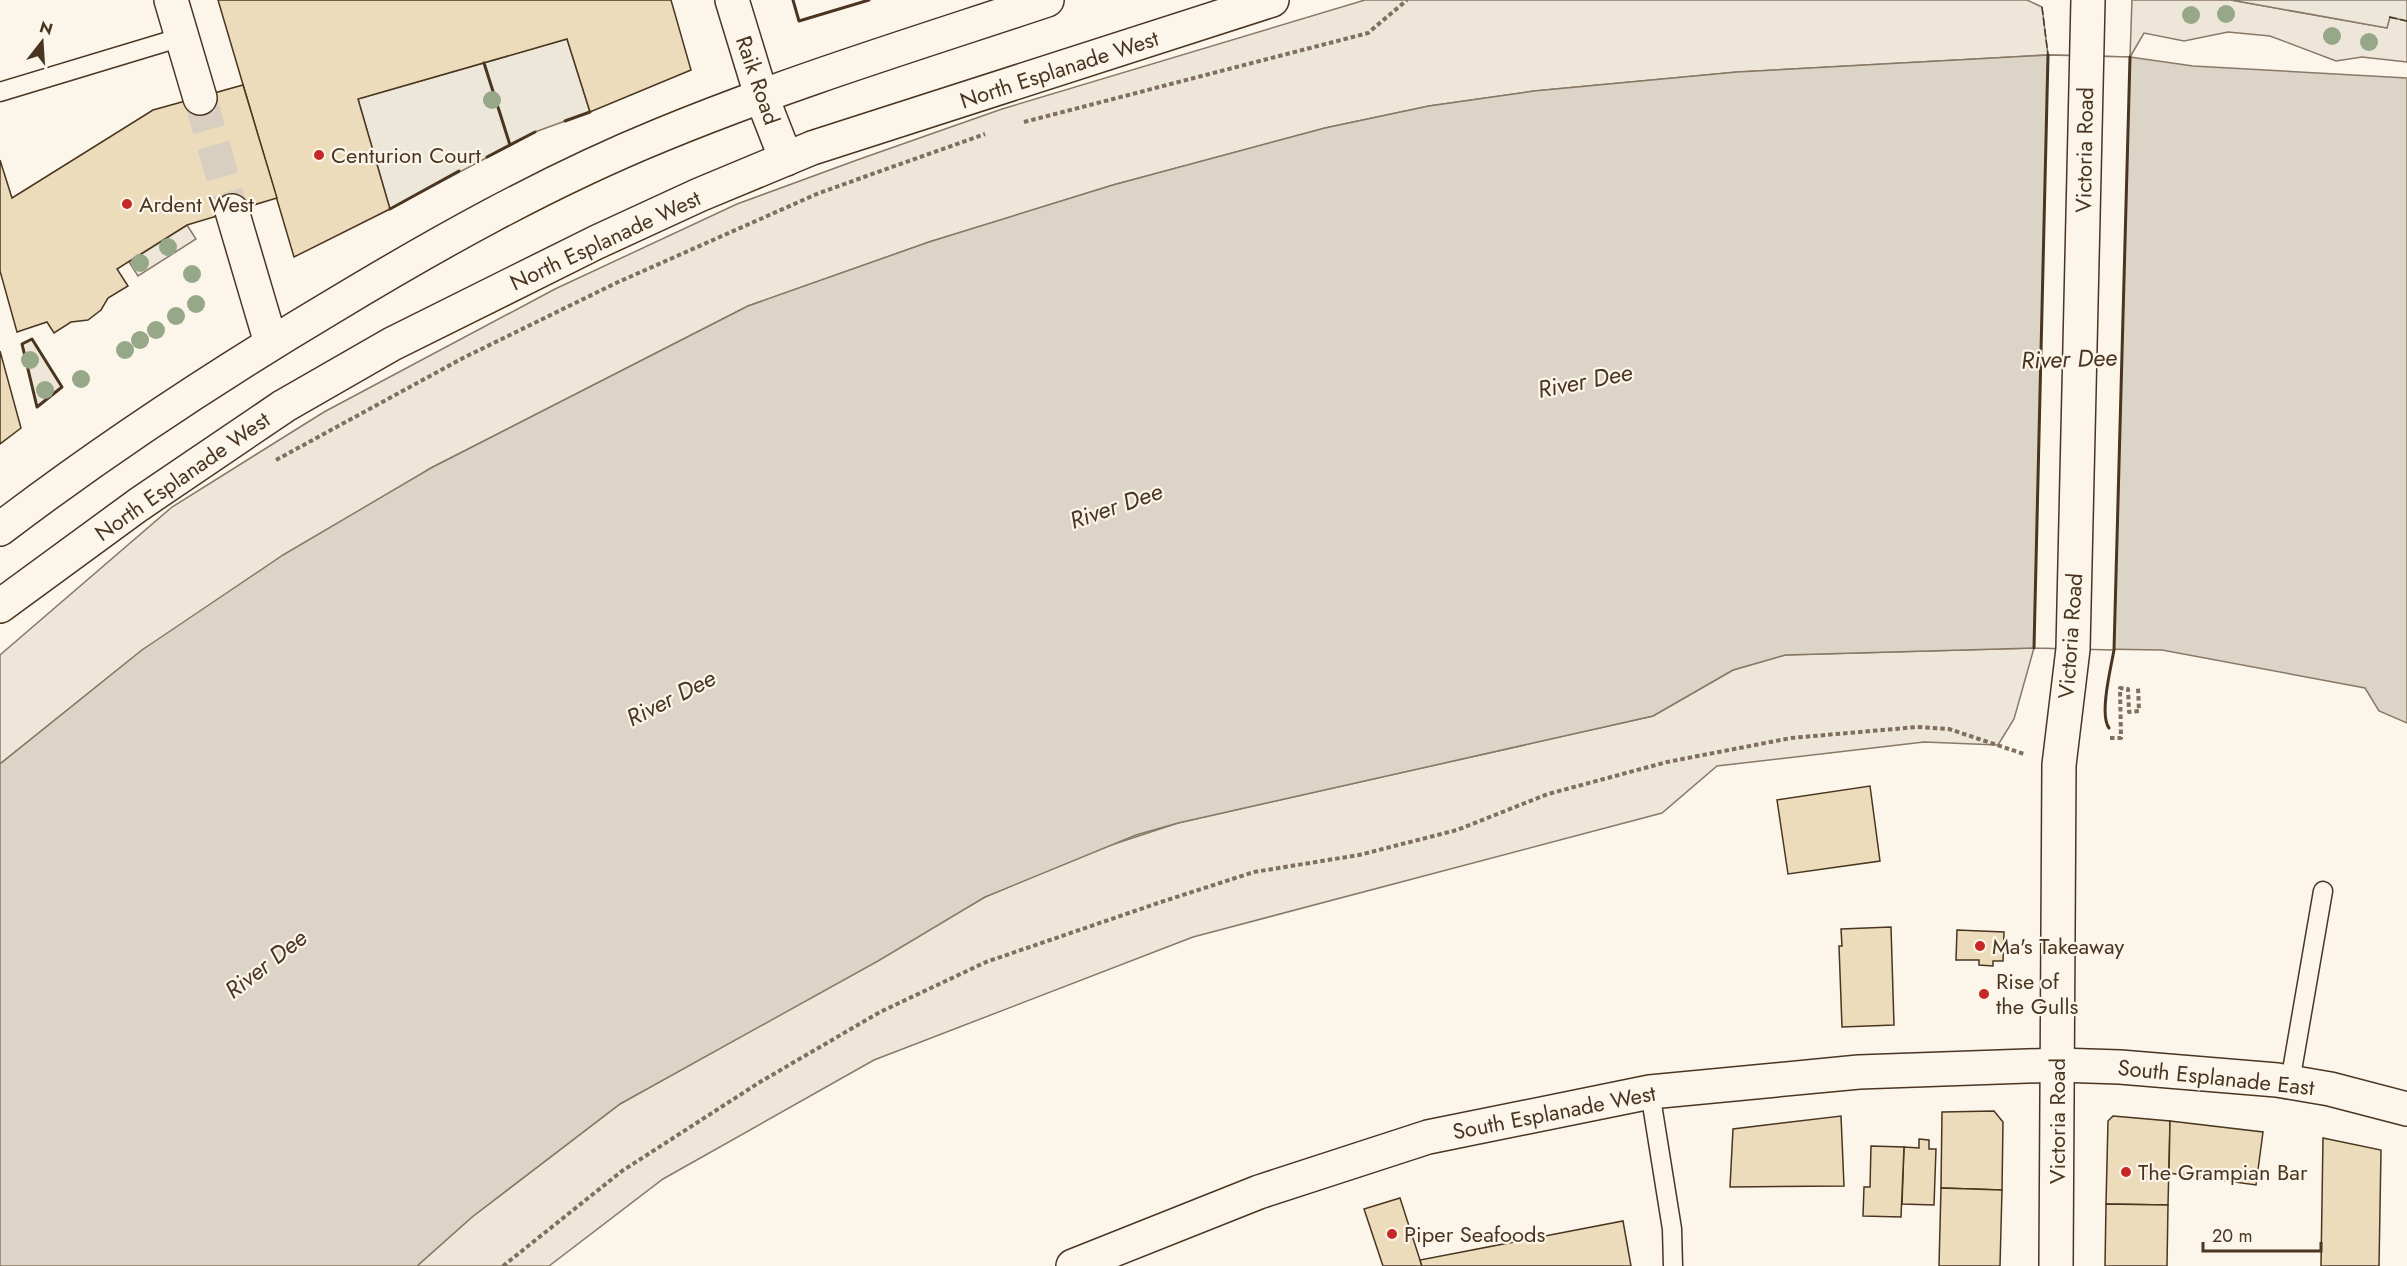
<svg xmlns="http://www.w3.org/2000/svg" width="2407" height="1266" viewBox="0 0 2407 1266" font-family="Jost,sans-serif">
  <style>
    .green { fill: #ede6d9; stroke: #887966; stroke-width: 1.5 }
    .parking { fill: #ede7d9; stroke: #887966; stroke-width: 1.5 }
    .water { fill: #dcd4c6; stroke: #887966; stroke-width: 1.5 }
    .pier { fill: #fbf6e9; stroke: #887966; stroke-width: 1.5 }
    .building { fill: #ecdcbc; stroke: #4a3520; stroke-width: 1.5 }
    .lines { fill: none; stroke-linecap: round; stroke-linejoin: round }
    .minor-tunnel { stroke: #d8cfc1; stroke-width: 33; stroke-dasharray: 33 16; stroke-linecap: butt }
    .service-casing { stroke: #4a3520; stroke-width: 21 }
    .minor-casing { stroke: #4a3520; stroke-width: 36 }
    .tertiary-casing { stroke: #4a3520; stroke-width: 36 }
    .primary-casing { stroke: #4a3520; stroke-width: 36 }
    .path { stroke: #7f6f5c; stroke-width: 4; stroke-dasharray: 4.5 3; stroke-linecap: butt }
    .service { stroke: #fbf6e9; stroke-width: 18 }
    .minor { stroke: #fbf6e9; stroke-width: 33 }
    .tertiary { stroke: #fbf6e9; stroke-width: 33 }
    .primary { stroke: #fbf6e9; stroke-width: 33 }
    .fence { stroke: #4a3520; stroke-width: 1.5; stroke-dasharray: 8 3; stroke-linecap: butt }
    .wall { stroke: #4a3520; stroke-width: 3 }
    .tree { fill: #96a887 }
    .poi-dot { fill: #c62828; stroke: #fbf6e9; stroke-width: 2 }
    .labels { text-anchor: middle; stroke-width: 4.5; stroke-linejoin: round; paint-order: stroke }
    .street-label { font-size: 22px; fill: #4a3520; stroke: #fbf6e9 }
    .poi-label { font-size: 22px; fill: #4a3520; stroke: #fbf6e9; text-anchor: start }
    .water-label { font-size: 24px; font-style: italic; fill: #4a3520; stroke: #fbf6e9 }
  </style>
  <rect width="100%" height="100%" fill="#fbf6e9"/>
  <g class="green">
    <polygon points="1365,0 2027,0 2042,7 2048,55 1737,72 1534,91 1429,106 1325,128 1113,185 929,242 748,306 431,468 142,650 0,764 0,655 172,507 324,412 555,289 737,204 857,160 1002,109"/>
    <polygon points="2132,0 2231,0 2387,28 2389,17 2407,21 2407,62 2362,57 2336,61 2270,36 2228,32 2184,41 2144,33 2130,57"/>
    <polygon points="187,225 196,239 138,276 129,262"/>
    <polygon points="32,339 62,387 37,407 22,344"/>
    <polygon points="2034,648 2014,719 1998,745 1924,742 1717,766 1662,813 1193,937 874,1060 663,1179 549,1266 417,1266 472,1217 620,1104 985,897 1096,850 1178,823 1653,716 1733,670 1785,655"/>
  </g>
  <g class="parking">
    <polygon points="2231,0 2407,0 2407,21 2390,17 2387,28"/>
    <polygon points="567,39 590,112 535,132 390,209 358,99"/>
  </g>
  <polygon class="water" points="2048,55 2130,57 2193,66 2407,78 2407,723 2379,711 2365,688 2162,650 2034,648 1785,655 1733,670 1653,716 1178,823 1136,835 985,897 878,961 620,1104 472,1217 417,1266 0,1266 0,764 142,650 283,555 431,468 748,306 929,242 1113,185 1325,128 1429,106 1534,91 1737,72"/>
  <polygon class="pier" points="2048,55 2130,57 2114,650 2034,648"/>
  <g class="building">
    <polygon points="218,0 671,0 691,70 590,112 567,39 358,99 390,209 294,257"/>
    <polygon points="243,85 277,198 187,225 117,269 128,286 108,298 101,310 88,320 71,322 54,333 47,322 17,332 0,271 0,160 12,198 153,110"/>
    <polygon points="0,351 21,428 0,444"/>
    <polygon points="1870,786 1880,861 1788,874 1777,800"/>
    <polygon points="1891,927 1894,1025 1842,1027 1839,946 1842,946 1841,929"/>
    <polygon points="1957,930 2004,932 2003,961 1993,961 1993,966 1979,965 1979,960 1956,960"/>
    <polygon points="1994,1111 2003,1122 2002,1190 1941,1188 1942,1112"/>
    <polygon points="1841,1116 1844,1186 1730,1187 1733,1129"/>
    <polygon points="2113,1116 2170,1121 2168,1205 2106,1204 2108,1121"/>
    <polygon points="2170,1121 2263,1132 2256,1185 2169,1173"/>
    <polygon points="2323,1138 2381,1150 2379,1266 2321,1266"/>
    <polygon points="1919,1139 1929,1140 1929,1149 1936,1149 1934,1205 1902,1204 1904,1147 1919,1148"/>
    <polygon points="1871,1146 1904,1147 1901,1217 1863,1216 1864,1187 1870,1187"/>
    <polygon points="1941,1188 2002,1190 2000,1266 1939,1266"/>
    <polygon points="1400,1198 1420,1260 1422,1266 1383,1266 1364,1209"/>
    <polygon points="2106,1204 2168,1205 2167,1266 2105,1266"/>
    <polygon points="1623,1221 1631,1266 1422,1266 1420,1260"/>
  </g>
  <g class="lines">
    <polyline class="minor-tunnel" points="200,98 232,211"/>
    <defs>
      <g id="service">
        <polyline points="0,92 182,37"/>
        <polyline points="2290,1082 2323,891"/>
        <polyline points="1650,1092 1672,1229 1673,1266"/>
      </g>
      <g id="minor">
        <polyline points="171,0 200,98"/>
        <polyline points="732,0 761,95 786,159"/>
        <polyline points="232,211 271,343"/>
      </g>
      <g id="tertiary">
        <polyline points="1073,1266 1259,1192 1428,1137 1650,1092 1859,1072 2058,1065 2120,1067 2277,1080 2330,1089 2407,1109"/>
        <polyline points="2056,1266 2059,765 2073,649 2088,0"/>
      </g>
      <g id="primary">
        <path d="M0,529C105,449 216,376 330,308C436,244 546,182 661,135C787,83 918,43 1047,0"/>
        <polyline points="0,606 138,505 284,406 392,344 597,242 699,195 812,148 1272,0"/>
      </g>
    </defs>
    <use href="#service" class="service-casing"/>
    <use href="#minor" class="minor-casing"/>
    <use href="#tertiary" class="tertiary-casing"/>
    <use href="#primary" class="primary-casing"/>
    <g class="path">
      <polyline points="1024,122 1368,33 1407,0"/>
      <polyline points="276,460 463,358 616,283 819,193 985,134"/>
      <polyline points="2110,738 2121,738 2120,688 2128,689 2129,712 2139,711 2138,687"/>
      <polyline points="503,1266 622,1171 760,1082 880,1012 986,962 1161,902 1254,872 1359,855 1457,830 1548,794 1667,762 1791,738 1917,727 1949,729 2024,754"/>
    </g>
    <use href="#service" class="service"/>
    <use href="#minor" class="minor"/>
    <use href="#tertiary" class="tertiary"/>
    <use href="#primary" class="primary"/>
    <g class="fence">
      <polyline points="2042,7 2048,55"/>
      <polyline points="2389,17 2407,21"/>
    </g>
    <g class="wall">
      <polyline points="793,0 799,21 869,0"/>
      <polyline points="484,63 510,145"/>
      <polyline points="565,121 590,112"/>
      <polyline points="487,157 535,132"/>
      <polyline points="390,209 459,171"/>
      <polygon points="32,339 62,387 37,407 22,344"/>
      <polyline points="2034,648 2048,55"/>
      <path d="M2109,728C2099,715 2111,667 2114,650L2130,57"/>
    </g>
  </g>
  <g class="tree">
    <circle cx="2226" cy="14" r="9"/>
    <circle cx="2191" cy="15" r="9"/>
    <circle cx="2332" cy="36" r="9"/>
    <circle cx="2369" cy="42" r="9"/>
    <circle cx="492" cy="100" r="9"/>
    <circle cx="168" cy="247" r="9"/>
    <circle cx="140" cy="263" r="9"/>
    <circle cx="192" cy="274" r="9"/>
    <circle cx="196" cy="304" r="9"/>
    <circle cx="176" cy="316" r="9"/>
    <circle cx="156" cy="330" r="9"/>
    <circle cx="140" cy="340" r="9"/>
    <circle cx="125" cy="350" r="9"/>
    <circle cx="30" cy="360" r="9"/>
    <circle cx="81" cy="379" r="9"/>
    <circle cx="45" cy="390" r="9"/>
  </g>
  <g class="poi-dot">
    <circle cx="319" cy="155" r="6"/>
    <circle cx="127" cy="204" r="6"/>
    <circle cx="1980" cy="946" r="6"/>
    <circle cx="1984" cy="994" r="6"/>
    <circle cx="2126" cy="1172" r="6"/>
    <circle cx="1392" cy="1234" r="6"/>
  </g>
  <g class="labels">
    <g class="street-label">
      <text transform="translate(1059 69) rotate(-18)" y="8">North Esplanade West</text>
      <text transform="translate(758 80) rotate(71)" y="8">Raik Road</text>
      <text transform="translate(2084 150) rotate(-89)" y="8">Victoria Road</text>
      <text transform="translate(605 240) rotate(-25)" y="8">North Esplanade West</text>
      <text transform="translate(182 476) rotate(-35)" y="8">North Esplanade West</text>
      <text transform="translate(2070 636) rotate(-86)" y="8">Victoria Road</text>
      <text transform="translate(2216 1077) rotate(6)" y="8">South Esplanade East</text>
      <text transform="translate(1554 1112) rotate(-11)" y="8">South Esplanade West</text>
      <text transform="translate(2057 1121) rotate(-90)" y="8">Victoria Road</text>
    </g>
    <g class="poi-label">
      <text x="331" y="163">Centurion Court</text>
      <text x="139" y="212">Ardent West</text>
      <text x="1992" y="954">Ma's Takeaway</text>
      <text x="1996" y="989">Rise of<tspan x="1996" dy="25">the Gulls</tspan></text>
      <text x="2138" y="1180">The Grampian Bar</text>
      <text x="1404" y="1242">Piper Seafoods</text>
    </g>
    <g class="water-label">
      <text transform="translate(2069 359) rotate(-2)" y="8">River Dee</text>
      <text transform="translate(1585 381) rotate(-11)" y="8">River Dee</text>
      <text transform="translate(1116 506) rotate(-19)" y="8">River Dee</text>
      <text transform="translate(671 698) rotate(-27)" y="8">River Dee</text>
      <text transform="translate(266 964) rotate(-38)" y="8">River Dee</text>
    </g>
  </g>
  <g transform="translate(42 42) rotate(17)" stroke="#fbf6e9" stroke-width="4.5" paint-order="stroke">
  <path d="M0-4.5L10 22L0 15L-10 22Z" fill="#4a3520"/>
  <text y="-9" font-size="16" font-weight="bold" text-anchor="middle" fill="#4a3520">N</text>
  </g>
  <path d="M2203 1242v9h118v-9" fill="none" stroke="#4a3520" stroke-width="3"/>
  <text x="2212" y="1242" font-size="18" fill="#4a3520" stroke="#fbf6e9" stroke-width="4.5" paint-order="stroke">20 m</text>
</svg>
